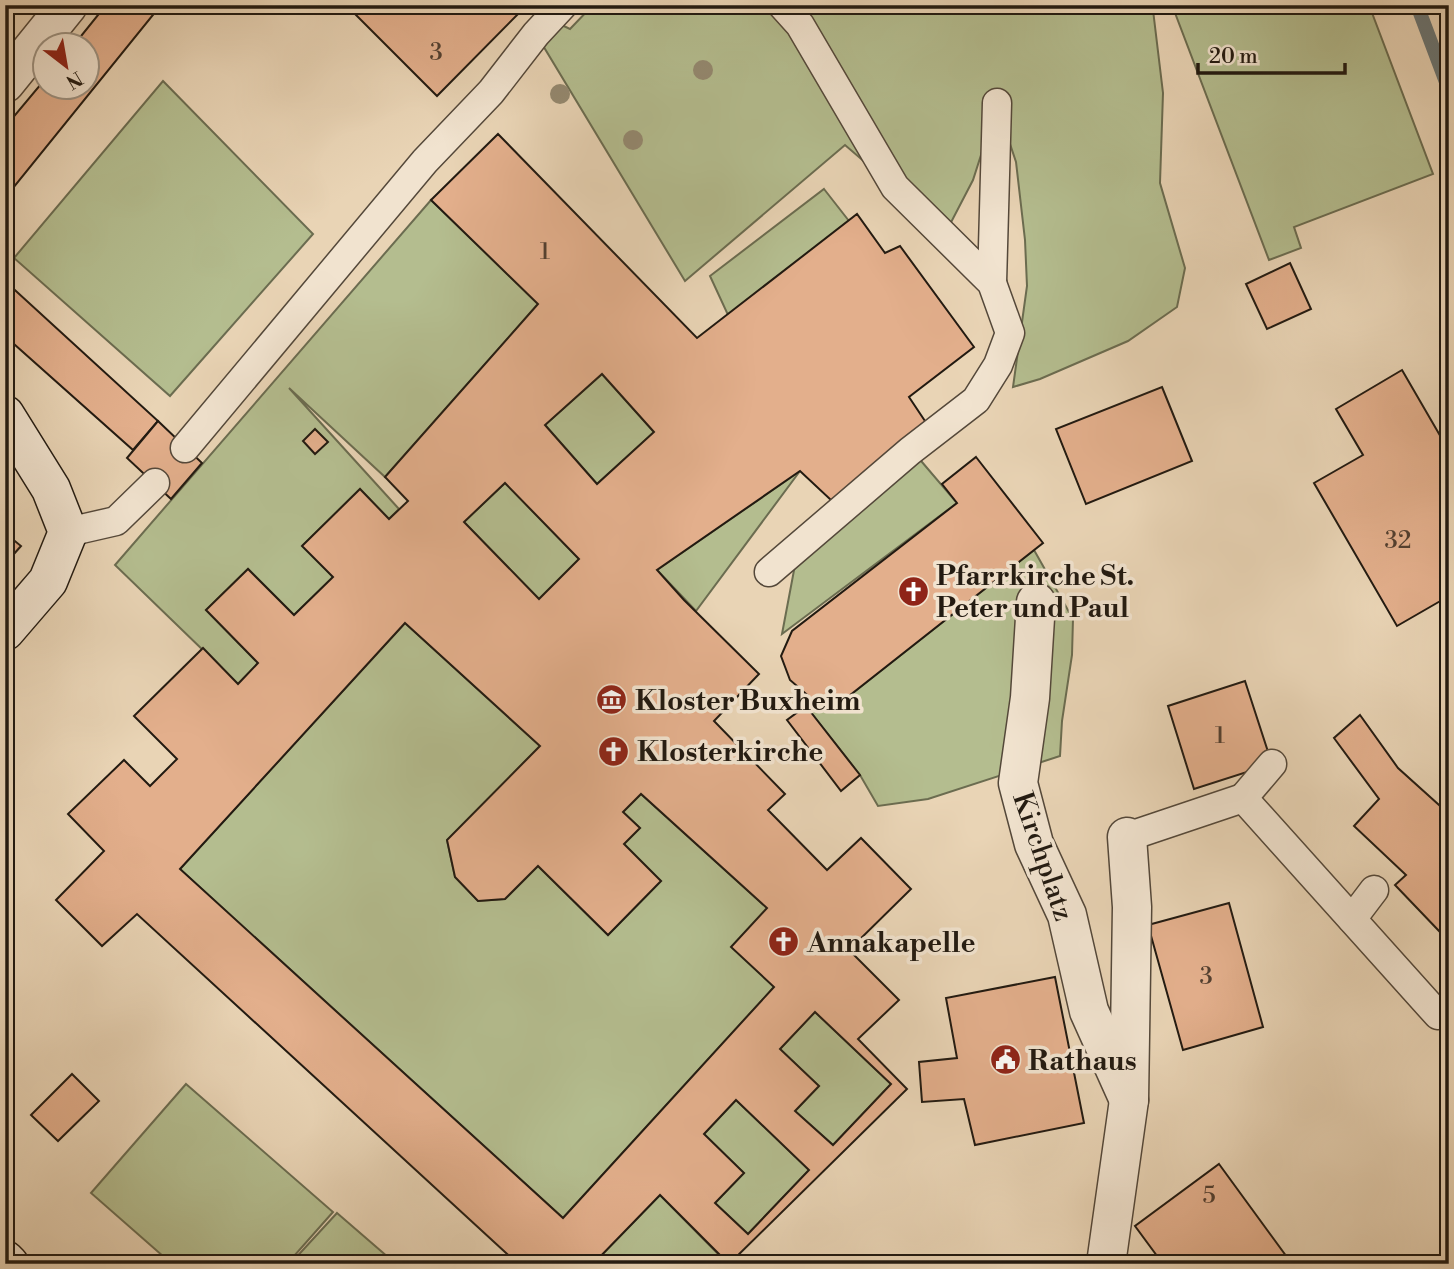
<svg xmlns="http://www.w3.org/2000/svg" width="1454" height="1269" viewBox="0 0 1454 1269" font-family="'Libre Bodoni',serif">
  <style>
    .green { fill: #b4bd8f; stroke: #6b6c50; stroke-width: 2 }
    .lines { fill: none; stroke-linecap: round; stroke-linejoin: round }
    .stream { stroke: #6b7776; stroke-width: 14 }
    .building { fill: #e3af8c; stroke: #221a11; stroke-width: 2; fill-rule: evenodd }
    .lane-casing { stroke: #54483a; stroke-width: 31 }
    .street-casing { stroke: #54483a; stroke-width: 41 }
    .secondary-casing { stroke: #221a11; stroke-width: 41 }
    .lane { stroke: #f1e3cf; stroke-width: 28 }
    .street { stroke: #f1e3cf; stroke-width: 38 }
    .secondary { stroke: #f1e3cf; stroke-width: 38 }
    .tree { fill: #948970 }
    .labels { text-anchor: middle; stroke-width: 7; stroke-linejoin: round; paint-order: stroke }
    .number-label { font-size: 24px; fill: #523f30 }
    .poi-label { font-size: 28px; font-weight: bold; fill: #221a11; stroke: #f1e3cf; text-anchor: start }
    .street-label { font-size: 28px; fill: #221a11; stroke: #f1e3cf }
  </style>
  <rect width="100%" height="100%" fill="#e9d4b5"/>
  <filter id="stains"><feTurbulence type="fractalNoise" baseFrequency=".00286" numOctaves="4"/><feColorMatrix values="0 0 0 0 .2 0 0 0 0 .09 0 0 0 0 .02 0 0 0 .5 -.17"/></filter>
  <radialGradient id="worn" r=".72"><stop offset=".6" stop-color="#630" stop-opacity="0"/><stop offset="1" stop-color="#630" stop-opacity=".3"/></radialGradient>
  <g class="green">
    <polygon points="593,5 615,5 619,7 639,5 759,5 787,24 781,5 1151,5 1153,10 1163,93 1160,183 1185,268 1177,307 1128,341 1040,379 1013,387 1027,286 1025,240 1016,162 997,105 973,180 946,232 845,145 685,281 536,34 549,19 570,29"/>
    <polygon points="1172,5 1369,5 1433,174 1294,227 1301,248 1269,260"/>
    <polygon points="163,81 313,234 170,396 14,258"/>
    <polygon points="824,189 849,221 728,315 710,276"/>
    <path d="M431,200L538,304L385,477L289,388L399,509L389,519L360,489L303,545L333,577L294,615L248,569L206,610L258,663L238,684L115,565C220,443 326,323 431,200Z"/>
    <polygon points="602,374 654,432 597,484 545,425"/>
    <polygon points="916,455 957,503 782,634 798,549"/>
    <polygon points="800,471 696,611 657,570"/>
    <polygon points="505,483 579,559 539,599 464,522"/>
    <polygon points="1034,550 1073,619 1072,655 1062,721 1060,756 928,799 878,806 860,775 806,706 840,703"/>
    <polygon points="405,623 540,746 447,840 455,877 478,901 505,899 538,866 608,935 661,881 624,844 640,828 623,812 641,794 767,908 774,987 563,1218 180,869"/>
    <polygon points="815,1012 891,1084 833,1145 795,1111 819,1086 780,1049"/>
    <polygon points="186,1084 333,1212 287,1264 172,1264 91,1193"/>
    <polygon points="736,1100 809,1170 748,1234 715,1203 744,1173 704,1134"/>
    <polygon points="660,1195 728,1264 593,1264"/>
    <polygon points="337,1213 396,1264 290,1264"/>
  </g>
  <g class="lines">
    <polyline class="stream" points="1417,5 1449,90"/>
  </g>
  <g class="building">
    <polygon points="106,5 161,5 5,198 5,127 46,78 46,88 88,88 88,46 73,46"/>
    <polygon points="346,5 519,5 523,9 437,96"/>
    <path d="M498,134L697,338L857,214L885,253L900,246L974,347L909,397L927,424L832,501L800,471L657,570L684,600L759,674L714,721L785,794L768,810L827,870L861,838L911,889L849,950L899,1000L858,1039L907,1089L729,1264L660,1195L593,1264H518L137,914L102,946L56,900L104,851L68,814L124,760L150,786L177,759L134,716L203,648L238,684L258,663L206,610L248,569L294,615L333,577L302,546L360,489L389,519L408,501L385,477L538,304L431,200ZM602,374L654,432L597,484L545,425ZM505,483L579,559L539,599L464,522ZM405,623L540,746L447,840L455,877L478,901L505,899L538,866L608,935L661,881L624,844L640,828L623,812L641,794L767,908L731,947L774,987L563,1218L180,869ZM815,1012L891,1084L833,1145L795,1111L819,1086L780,1049ZM736,1100L809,1170L748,1234L715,1203L744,1173L704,1134Z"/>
    <polygon points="1290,263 1311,309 1267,329 1246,284"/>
    <polygon points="5,281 158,421 133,450 5,336"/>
    <polygon points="1402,370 1449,451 1449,596 1397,626 1314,483 1363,455 1336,409"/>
    <polygon points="1162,387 1192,461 1086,504 1056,429"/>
    <polygon points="158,421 202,463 171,499 127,458"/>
    <polygon points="315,429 328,442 315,454 303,441"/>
    <polygon points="976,457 1043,543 840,703 820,706 790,680 781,656 792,631 957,503 942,484"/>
    <polygon points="5,533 21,546 5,564"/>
    <polygon points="1245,681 1272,764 1194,789 1168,706"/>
    <polygon points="806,706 860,775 841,791 787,720"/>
    <polygon points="1360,715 1398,768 1449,814 1449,924 1440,932 1395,885 1406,875 1354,826 1379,799 1334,738"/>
    <polygon points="1229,903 1263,1027 1183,1050 1148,925"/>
    <polygon points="1055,977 1084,1123 975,1145 964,1099 922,1102 919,1062 957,1058 946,998"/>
    <polygon points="72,1074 99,1101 58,1141 31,1115"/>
    <polygon points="1219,1164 1292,1264 1163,1264 1135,1226"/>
  </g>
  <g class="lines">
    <defs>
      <g id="lane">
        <polyline points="992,283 997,103"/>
        <polyline points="185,448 425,161 491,92 536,34 563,5"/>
        <polyline points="68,532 116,521 155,483"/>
        <polyline points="769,572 910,451 976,400 998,365 1010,333 992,283 895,187 800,25 782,5"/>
        <polyline points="1243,798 1272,764"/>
        <polyline points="1127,837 1243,798 1438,1015"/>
        <polyline points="1352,919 1374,890"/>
      </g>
      <g id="street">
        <polyline points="5,83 68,5"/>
        <polyline points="1036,602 1030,698 1018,783 1034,844 1067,915 1089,1011 1129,1100"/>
        <polyline points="1106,1264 1129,1100 1132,907 1127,837"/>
      </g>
      <g id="secondary">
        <polyline points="5,415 51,489 68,532 48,581 5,631"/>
        <polyline points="5,1260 9,1264"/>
      </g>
    </defs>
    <use href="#lane" class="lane-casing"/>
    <use href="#street" class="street-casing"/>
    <use href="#secondary" class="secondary-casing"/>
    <use href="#lane" class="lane"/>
    <use href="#street" class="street"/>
    <use href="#secondary" class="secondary"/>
  </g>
  <g class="tree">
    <circle cx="703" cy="70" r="10"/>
    <circle cx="560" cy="94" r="10"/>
    <circle cx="633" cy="140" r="10"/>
  </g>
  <defs>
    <symbol id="church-disc" viewBox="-11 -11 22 22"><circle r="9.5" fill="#8f2418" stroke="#f1e3cf"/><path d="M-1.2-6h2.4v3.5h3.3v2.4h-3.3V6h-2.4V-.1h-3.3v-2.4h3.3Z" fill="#fff"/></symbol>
    <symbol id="museum-disc" viewBox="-11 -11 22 22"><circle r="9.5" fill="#8f2418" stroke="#f1e3cf"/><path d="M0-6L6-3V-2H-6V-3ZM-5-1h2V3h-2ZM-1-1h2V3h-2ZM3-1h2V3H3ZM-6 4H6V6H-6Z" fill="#fff"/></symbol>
    <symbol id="civic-disc" viewBox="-11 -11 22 22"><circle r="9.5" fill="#8f2418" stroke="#f1e3cf"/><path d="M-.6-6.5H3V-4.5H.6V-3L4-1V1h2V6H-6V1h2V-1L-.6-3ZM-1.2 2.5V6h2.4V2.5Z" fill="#fff"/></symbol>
  </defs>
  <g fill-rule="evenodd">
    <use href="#church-disc" x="896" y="574" width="35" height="35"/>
    <use href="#museum-disc" x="594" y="682" width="35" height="35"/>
    <use href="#church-disc" x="596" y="734" width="35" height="35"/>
    <use href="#church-disc" x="766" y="924" width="35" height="35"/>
    <use href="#civic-disc" x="988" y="1042" width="35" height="35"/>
  </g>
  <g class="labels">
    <g class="number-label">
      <text x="436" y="60">3</text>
      <text x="545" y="259">1</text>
      <text x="1398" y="548">32</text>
      <text x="1220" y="743">1</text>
      <text x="1206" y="984">3</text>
      <text x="1209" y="1203">5</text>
    </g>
    <g class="poi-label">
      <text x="936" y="585">Pfarrkirche St.<tspan x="936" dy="32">Peter und Paul</tspan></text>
      <text x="635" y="710">Kloster Buxheim</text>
      <text x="637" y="761">Klosterkirche</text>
      <text x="807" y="952">Annakapelle</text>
      <text x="1028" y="1070">Rathaus</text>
    </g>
    <g class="street-label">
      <text transform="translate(1044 856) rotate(71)" y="10">Kirchplatz</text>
    </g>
  </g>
  <rect width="1454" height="1269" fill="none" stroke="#e9d4b5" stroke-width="28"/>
  <rect x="7" y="7" width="1440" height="1255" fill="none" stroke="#221a11" stroke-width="3.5"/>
  <rect x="14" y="14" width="1426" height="1241" fill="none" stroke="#221a11" stroke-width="2"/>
  <g transform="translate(66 66) rotate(149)"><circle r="33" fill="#f1e3cf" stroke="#9e9383" stroke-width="2"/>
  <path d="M0-5L12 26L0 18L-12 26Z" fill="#8f2418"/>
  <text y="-10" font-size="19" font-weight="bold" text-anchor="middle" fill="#221a11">N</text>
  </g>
  <path d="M1198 63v10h147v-10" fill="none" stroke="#221a11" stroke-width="3.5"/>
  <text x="1209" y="63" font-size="21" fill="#221a11" stroke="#f1e3cf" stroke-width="5" paint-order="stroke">20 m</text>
  <rect width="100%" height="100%" filter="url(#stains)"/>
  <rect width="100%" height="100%" fill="url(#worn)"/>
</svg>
